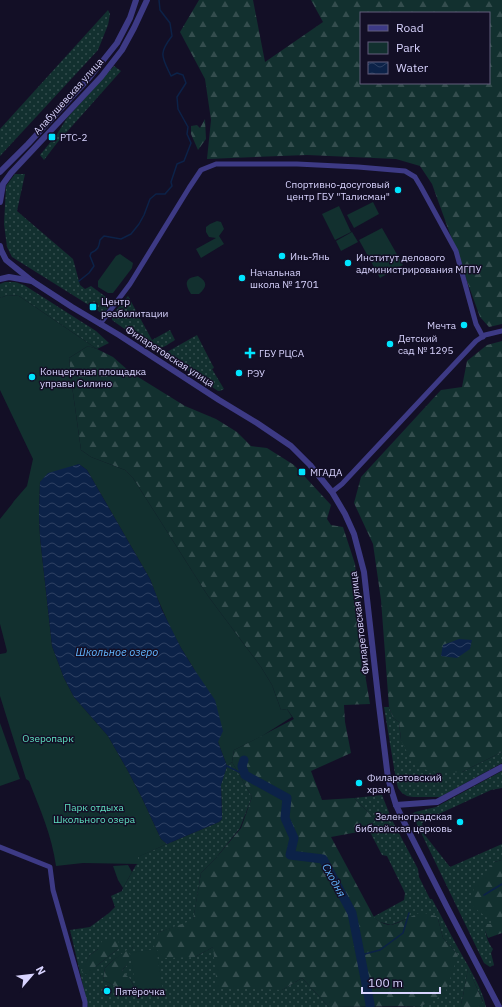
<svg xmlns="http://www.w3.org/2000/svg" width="502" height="1007" viewBox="0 0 502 1007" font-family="'IBM Plex Sans',sans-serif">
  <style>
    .grass { fill: url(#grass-dots); fill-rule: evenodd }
    .forest { fill: url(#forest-firs); fill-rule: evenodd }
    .green { fill: #12302f }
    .water { fill: url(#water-waves) }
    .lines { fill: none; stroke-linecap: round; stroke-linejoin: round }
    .stream { stroke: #0c2248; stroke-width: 1.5 }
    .river { stroke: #0c2248; stroke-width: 9 }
    .minor { stroke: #3d3a85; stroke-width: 5 }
    .tertiary { stroke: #3d3a85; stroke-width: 6 }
    .poi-dot { fill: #00e5ff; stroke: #130f26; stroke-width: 1.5 }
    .labels { text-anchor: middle; stroke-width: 3; stroke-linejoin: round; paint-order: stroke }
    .street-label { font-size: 10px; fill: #d9d4ff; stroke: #130f26 }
    .poi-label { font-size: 10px; fill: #d9d4ff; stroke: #130f26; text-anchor: start }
    .park-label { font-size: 10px; fill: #5fe0c0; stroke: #130f26 }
    .water-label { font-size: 11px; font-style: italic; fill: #62b6ff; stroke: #130f26 }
  </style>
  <defs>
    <pattern id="grass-dots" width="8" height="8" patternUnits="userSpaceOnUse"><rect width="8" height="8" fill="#12302f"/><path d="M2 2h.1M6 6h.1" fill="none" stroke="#344d4e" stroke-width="1.8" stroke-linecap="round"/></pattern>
    <pattern id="forest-firs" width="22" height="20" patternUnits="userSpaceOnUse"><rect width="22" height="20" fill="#12302f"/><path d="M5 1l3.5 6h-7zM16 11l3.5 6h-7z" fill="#344d4e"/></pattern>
    <pattern id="water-waves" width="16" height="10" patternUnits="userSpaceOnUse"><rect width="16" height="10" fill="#0c2248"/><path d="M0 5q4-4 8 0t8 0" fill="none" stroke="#2f4163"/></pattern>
  </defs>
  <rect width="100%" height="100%" fill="#130f26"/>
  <g class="grass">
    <polygon points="108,10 110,14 108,25 98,50 0,156 0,129"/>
    <polygon points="114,66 121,71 57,143 44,160 40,155 57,134 67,118"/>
    <polygon points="15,174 25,174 17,211 73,259 80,285 85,289 91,286 110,300 111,305 103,314 12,257 7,247 4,224 6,186"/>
    <polygon points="5,282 15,282 24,285 96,331 109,343 97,349 19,296 8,295 0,298 0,284"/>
    <path d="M128,296L152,340L170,330L175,340C170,343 164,348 158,348C149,349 121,326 112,320V315Z"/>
    <polygon points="197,335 214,368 212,369 224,389 220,391 218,391 166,356 167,352"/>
    <polygon points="384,707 389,707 393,718 399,722 401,740 462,772 502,752 502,763 440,797 413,797 407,796 402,793 398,788 396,780"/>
    <path d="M232,762L252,797L240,828L216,858L201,873L193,921L159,932L195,957L213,947L282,990L302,978L329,1007H88L70,930L90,927L109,913L115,907L111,896L122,891L123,888L136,865L138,864L137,857L167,844L219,822L222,819L221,784L227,766ZM134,946L128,953L127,965L122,970L126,976L130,979L139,995L131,994L103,980L105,968L112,961ZM98,949H118L95,967L82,972L90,955Z"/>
    <path d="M502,771V788L491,790L441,813L422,823L424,834L450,867L502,844V860L494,862L496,925L485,924C484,930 488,944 493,949L491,953L494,965L490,967L484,963L412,814L415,812L436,807Z"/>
    <path d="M382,795L392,820L418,869L419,877L430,899H432C441,915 449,932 458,948C467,964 483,990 486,1007H478L483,1001L468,969L463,996L461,1004V1007H401L421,1006L458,955L443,938L438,919H406L391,925L380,922L373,917L404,900L405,893L387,856L382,855L369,830L375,819L354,798Z"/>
  </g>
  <g class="forest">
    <path d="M199,0H253L265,62L323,22L311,0H502V324L489,327L480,317L432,184L420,166L396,159L307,155L207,159L211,120L205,79L180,32ZM361,13H489V83H361Z"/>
    <polygon points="205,119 206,139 198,150 191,134 191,126 197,125 200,128"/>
    <polygon points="502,341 502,752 462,772 437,773 416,767 409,756 401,740 399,722 393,718 389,707 381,600 373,544 354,503 361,477 441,390 462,387 467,361 487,345"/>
    <path d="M88,346L97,349L113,357L130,372L185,406L216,419L237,432L251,446L267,448L294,465L331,505L327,519L331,525L343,527L355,564L363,641L365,674L370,704L344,705L345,722L351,753L311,771L322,800L354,798L375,819L369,830L331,837L374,917C378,921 384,925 391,925C397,924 414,915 421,912L436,916L438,919L443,938L458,955L445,994L421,1006L329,1007L302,978L282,990L217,987L213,947L195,957L164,958L152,944L159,932L193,920L201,873L216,858L241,828L252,797L232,762L234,750L294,719L287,709L281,710L272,685L261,667L208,596L133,478L125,470L91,457L81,450L73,393L69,358Z"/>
    <polygon points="502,860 502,933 488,938 484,928 485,924 495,924 471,905 474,886 494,862"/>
    <polygon points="119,939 118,949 95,967 91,977 81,972 90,955 98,949 102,941"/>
    <polygon points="135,944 129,953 130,955 127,965 122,970 126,975 130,979 139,996 131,994 124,996 123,990 103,980 105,968 112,961"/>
    <polygon points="468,968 483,1002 478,1007 461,1007 461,1004 463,996"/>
  </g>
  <g class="green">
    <polygon points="373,202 379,214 354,228 347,215"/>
    <polygon points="339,206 351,232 335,240 322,214"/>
    <polygon points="217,221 221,222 224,229 219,236 224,244 201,258 196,249 216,238 209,237 206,232 206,227 210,224"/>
    <polygon points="382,228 403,265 380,278 359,240"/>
    <polygon points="352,232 358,242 341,251 336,241"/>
    <polygon points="120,254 133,263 132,268 113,293 108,293 98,287 98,281 116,256"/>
    <path d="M198,276C208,282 207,287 199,294H191C184,283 185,278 198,276Z"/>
    <path d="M8,295L19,296L97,349L88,346L69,358L73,393L81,450L91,457L125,470L133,478L208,596L261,667L272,685L281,710L287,709L292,717L262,736L234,750L232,762L227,766L218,742L194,669L181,648L170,627L156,595L150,579L87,470L79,464L40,482L39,515L40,537L52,646L64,678L74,697L108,736L128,771L142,798L161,839L167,844L138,857V864L83,863L56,866C52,836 40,809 29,781L26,779L0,696V654L6,653L7,651L0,624V519L12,504L14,501L27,486L33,459L0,390V298Z"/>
    <polygon points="0,723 20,779 0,786"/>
    <polygon points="128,865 132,872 123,888 118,880 113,866"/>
    <polygon points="156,949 163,990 137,994 130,953"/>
  </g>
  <g class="water">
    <polygon points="79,464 87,470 150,579 162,610 181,648 194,669 215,700 223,731 218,742 227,766 221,785 222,819 219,822 167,844 161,839 142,798 128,771 108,736 74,697 64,678 52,646 40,537 39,515 40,482 48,473"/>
    <polygon points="459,639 472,640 470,649 457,658 441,656 443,645"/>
  </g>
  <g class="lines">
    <g class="stream">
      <path d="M79,281L89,273L94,266L90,256L91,253C98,250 99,247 100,240L104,236L121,239L131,234L139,224L144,215L150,199L156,194H165L172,186L171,182L177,164L184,161L191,143L187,134L188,127L178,109L177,97L186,83L183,75L177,73L171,76C162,57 158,54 172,36L170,23L160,10L159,0"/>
      <polyline points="227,766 245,775"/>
      <polyline points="484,895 502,884"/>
      <polyline points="361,955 380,950 403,933 409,913"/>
    </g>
    <polyline class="river" points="244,760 242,766 245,775 287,798 285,818 294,838 290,855 323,859 352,913 370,1004 370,1007"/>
    <g class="minor">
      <polyline points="100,324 130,284 189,188 201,170 216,164 297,164 358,167 405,171 415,177 421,187 456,251 476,324 483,337"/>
      <polyline points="332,492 342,484 476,341 485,335 502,331"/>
      <polyline points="0,847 50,867 53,890 85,1002 85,1007"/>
    </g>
    <g class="tertiary">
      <polyline points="0,172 28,144 89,78 117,43 130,18 136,0"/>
      <polyline points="0,202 3,184 11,173 101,77 122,50 134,28 147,0"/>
      <polyline points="0,246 1,250 6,260 32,281 72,307 119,335 219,400 257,423 291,446 310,465 332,492 345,514 354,534 364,572 379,705 388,778 392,792 396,805 405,824 447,907 499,1007"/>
      <polyline points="0,279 9,277 32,281"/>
      <polyline points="396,805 437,802 502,767"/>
    </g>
  </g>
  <g class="poi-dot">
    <rect x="48" y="133" width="8" height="8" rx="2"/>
    <circle cx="398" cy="190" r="4"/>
    <circle cx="282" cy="256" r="4"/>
    <circle cx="348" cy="263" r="4"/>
    <circle cx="242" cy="278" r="4"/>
    <rect x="89" y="303" width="8" height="8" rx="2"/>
    <circle cx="464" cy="325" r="4"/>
    <circle cx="390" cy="344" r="4"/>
    <path d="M248 347h4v4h4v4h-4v4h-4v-4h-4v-4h4z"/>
    <circle cx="239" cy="373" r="4"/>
    <circle cx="32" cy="377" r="4"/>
    <rect x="298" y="468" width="8" height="8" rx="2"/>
    <circle cx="359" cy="783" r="4"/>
    <circle cx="460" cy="822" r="4"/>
    <circle cx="107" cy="991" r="4"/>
  </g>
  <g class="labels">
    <g class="street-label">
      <text transform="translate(68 96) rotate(-48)" y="4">Алабушевская улица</text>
      <text transform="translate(170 356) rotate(33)" y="4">Филаретовская улица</text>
      <text transform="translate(359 623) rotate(-97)" y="4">Филаретовская улица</text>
    </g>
    <g class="poi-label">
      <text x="60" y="141">РТС-2</text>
      <text x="390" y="188" text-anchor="end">Спортивно-досуговый<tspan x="390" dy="12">центр ГБУ "Талисман"</tspan></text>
      <text x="290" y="260">Инь-Янь</text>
      <text x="356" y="261">Институт делового<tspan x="356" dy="12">администрирования МГПУ</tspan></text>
      <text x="250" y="276">Начальная<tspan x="250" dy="12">школа № 1701</tspan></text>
      <text x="101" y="305">Центр<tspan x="101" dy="12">реабилитации</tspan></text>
      <text x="456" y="329" text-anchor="end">Мечта</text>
      <text x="398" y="342">Детский<tspan x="398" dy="12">сад № 1295</tspan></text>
      <text x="259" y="357">ГБУ РЦСА</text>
      <text x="40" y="375">Концертная площадка<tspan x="40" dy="12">управы Силино</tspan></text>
      <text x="247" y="377">РЭУ</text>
      <text x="310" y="476">МГАДА</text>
      <text x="367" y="781">Филаретовский<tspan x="367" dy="12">храм</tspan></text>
      <text x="452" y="820" text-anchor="end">Зеленоградская<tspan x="452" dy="12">библейская церковь</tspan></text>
      <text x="115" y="995">Пятёрочка</text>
    </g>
    <g class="park-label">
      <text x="48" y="742">Озеропарк</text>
      <text x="94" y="811">Парк отдыха<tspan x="94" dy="12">Школьного озера</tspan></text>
    </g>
    <g class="water-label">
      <text x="117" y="656">Школьное озеро</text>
      <text transform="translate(334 880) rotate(61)" y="4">Сходня</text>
    </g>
  </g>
  <rect x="360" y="12" width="130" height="72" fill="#130f26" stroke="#625e7d"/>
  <rect x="368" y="25" width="20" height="6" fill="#3d3a85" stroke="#625e7d"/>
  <text x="396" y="32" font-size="12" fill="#d9d4ff">Road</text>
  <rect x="368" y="42" width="20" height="12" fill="#12302f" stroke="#625e7d"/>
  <text x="396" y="52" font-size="12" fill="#d9d4ff">Park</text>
  <rect x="368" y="62" width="20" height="12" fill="url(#water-waves)" stroke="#625e7d"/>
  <text x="396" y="72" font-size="12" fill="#d9d4ff">Water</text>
  <g transform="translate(32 975) rotate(62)" stroke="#130f26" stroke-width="3" paint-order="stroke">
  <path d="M0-3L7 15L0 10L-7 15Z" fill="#d9d4ff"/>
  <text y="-6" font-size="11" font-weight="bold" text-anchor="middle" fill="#d9d4ff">N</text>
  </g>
  <path d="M362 987v6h78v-6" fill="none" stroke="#d9d4ff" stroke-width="2"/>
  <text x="368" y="987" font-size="12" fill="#d9d4ff" stroke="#130f26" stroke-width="3" paint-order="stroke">100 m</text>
</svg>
